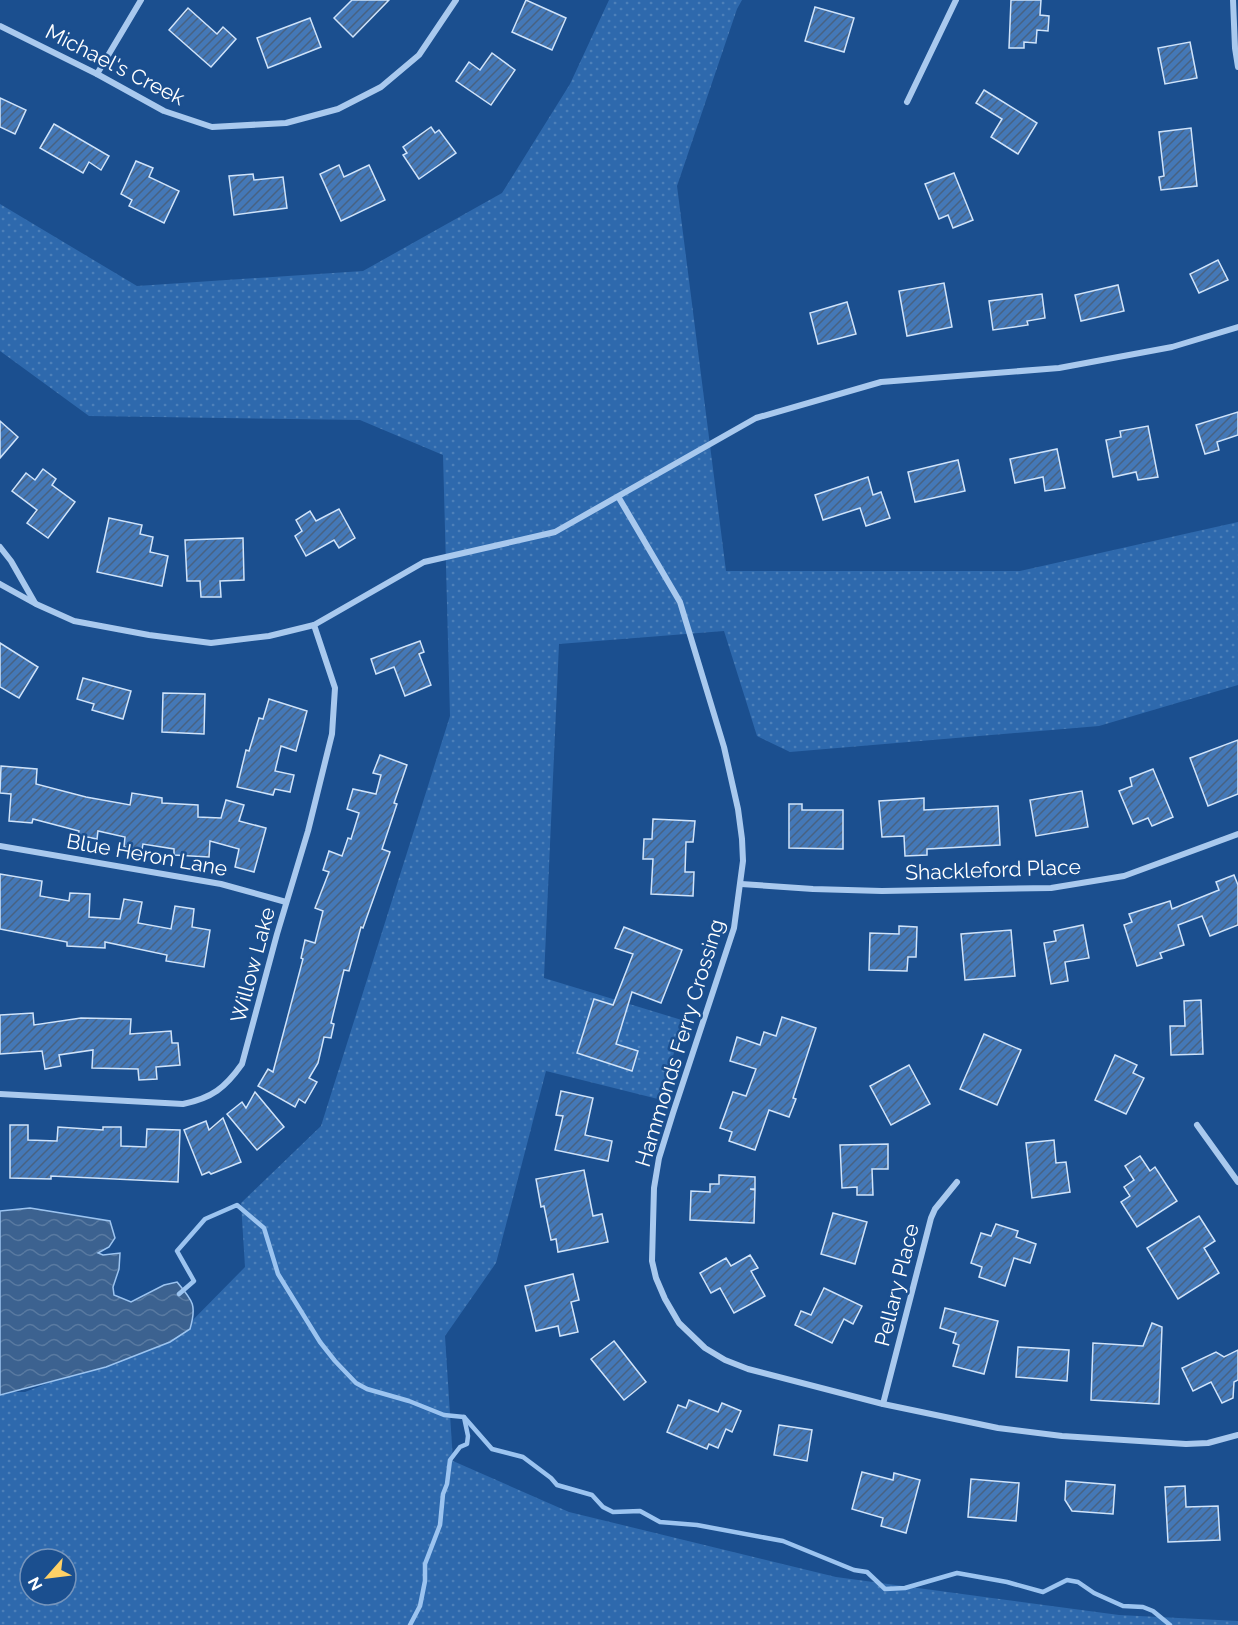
<svg xmlns="http://www.w3.org/2000/svg" width="1238" height="1625" viewBox="0 0 1238 1625" font-family="Raleway,sans-serif">
  <style>
    .grass { fill: url(#grass-dots); fill-rule: evenodd }
    .water { fill: url(#water-waves); stroke: #9cc4f0; stroke-width: 1.5 }
    .lines { fill: none; stroke-linecap: round; stroke-linejoin: round }
    .stream { stroke: #9cc4f0; stroke-width: 4.5 }
    .building { fill: url(#building-hatch); stroke: #cfe3fa; stroke-width: 1.5 }
    .street { stroke: #a9c9ee; stroke-width: 6 }
    .labels { text-anchor: middle; stroke-width: 5; stroke-linejoin: round; paint-order: stroke }
    .street-label { font-size: 21px; fill: #fff; stroke: #1b4f8f }
  </style>
  <defs>
    <pattern id="grass-dots" width="8" height="8" patternUnits="userSpaceOnUse" patternTransform="scale(1.5)"><rect width="8" height="8" fill="#2e69ad"/><path d="M2 2h.1M6 6h.1" fill="none" stroke="#4d80b9" stroke-width="1.8" stroke-linecap="round"/></pattern>
    <pattern id="water-waves" width="16" height="10" patternUnits="userSpaceOnUse" patternTransform="scale(1.5)"><rect width="16" height="10" fill="#3c6290"/><path d="M0 5q4-4 8 0t8 0" fill="none" stroke="#597aa1"/></pattern>
    <pattern id="building-hatch" width="6" height="6" patternUnits="userSpaceOnUse" patternTransform="scale(1.5)"><rect width="6" height="6" fill="#4478b7"/><path d="M-1 1l2-2M0 6l6-6M5 7l2-2" fill="none" stroke="#486282"/></pattern>
  </defs>
  <rect width="100%" height="100%" fill="#1b4f8f"/>
  <path class="grass" d="M609,0H742L737,9L677,186L726,571H1020L1238,522V685L1099,726L790,752L757,736L724,631L559,644L544,978L685,1021L658,1099L546,1071L496,1263L445,1336L453,1461L569,1512L836,1577L1119,1615L1238,1621V1625H0V1392H25L182,1331L245,1267L241,1203L321,1126L450,716L443,455L360,420L89,416L0,351V204L137,286L363,271L502,193L570,84ZM30,1559H66V1595H30Z"/>
  <path class="water" d="M30,1208L110,1221L115,1238L109,1247L98,1253L103,1255L120,1253L119,1269L113,1287L114,1295L131,1302L164,1285L177,1282C193,1301 197,1305 190,1329L170,1342L106,1367L0,1395V1211Z"/>
  <g class="lines">
    <g class="stream">
      <polyline points="179,1294 194,1281 177,1251 205,1219 237,1205 264,1228 278,1274 320,1342 335,1361 356,1383 367,1389 409,1401 444,1415 464,1417 492,1449 523,1457 551,1478 557,1485 592,1495 603,1507 613,1512 640,1511 660,1522 697,1525 783,1541 854,1570 867,1572 885,1589 905,1588 957,1573 1007,1582 1043,1592 1067,1580 1078,1582 1094,1593 1123,1606 1143,1607 1153,1611 1170,1625"/>
      <polyline points="410,1625 420,1606 425,1581 425,1564 440,1525 443,1494 447,1484 450,1460 460,1447 467,1444 468,1436 464,1417"/>
    </g>
  </g>
  <g class="building">
    <polygon points="352,0 389,0 353,37 334,18"/>
    <polygon points="526,0 566,18 552,50 512,32"/>
    <polygon points="1011,0 1041,0 1040,15 1049,16 1048,31 1037,30 1036,43 1024,42 1024,48 1009,48"/>
    <polygon points="815,7 854,18 844,52 805,41"/>
    <polygon points="188,8 217,34 223,27 236,39 211,67 169,30"/>
    <polygon points="310,18 321,47 268,68 257,38"/>
    <polygon points="1190,42 1197,78 1165,84 1158,48"/>
    <polygon points="492,53 515,70 491,105 456,81 469,62 480,70"/>
    <polygon points="984,90 1037,123 1018,154 991,137 1002,119 976,103"/>
    <polygon points="0,98 26,110 15,134 0,127"/>
    <polygon points="54,124 109,156 101,170 89,162 83,173 40,148"/>
    <polygon points="431,127 435,133 439,130 456,153 419,179 403,155 407,153 403,147"/>
    <polygon points="1191,128 1197,186 1161,190 1159,177 1164,176 1159,132"/>
    <polygon points="136,161 153,168 149,177 179,191 164,223 129,206 132,200 121,194"/>
    <polygon points="339,165 344,177 369,165 385,200 341,221 320,174"/>
    <polygon points="954,173 973,220 953,228 948,215 939,219 925,184"/>
    <polygon points="253,174 254,180 283,177 287,208 234,215 229,176"/>
    <polygon points="1218,260 1228,280 1199,293 1190,274"/>
    <polygon points="944,283 952,327 907,336 899,291"/>
    <polygon points="1118,285 1124,311 1081,321 1075,295"/>
    <polygon points="1042,294 1045,318 1027,321 1028,325 993,330 989,301"/>
    <polygon points="847,302 856,334 818,344 810,313"/>
    <polygon points="1238,412 1238,435 1217,442 1219,450 1205,454 1196,425"/>
    <polygon points="0,421 18,437 0,458"/>
    <polygon points="1148,426 1158,477 1138,480 1136,472 1113,477 1106,440 1121,437 1120,431"/>
    <polygon points="1057,449 1065,488 1045,491 1043,477 1015,483 1010,459"/>
    <polygon points="958,460 965,491 915,502 908,472"/>
    <polygon points="43,469 56,479 52,485 75,502 48,538 27,523 37,510 12,491 26,473 35,480"/>
    <polygon points="868,477 873,495 881,492 890,518 866,526 860,508 823,520 815,495"/>
    <polygon points="339,509 355,538 339,548 334,540 306,556 295,536 302,531 296,520 310,511 316,521"/>
    <polygon points="109,518 142,525 140,534 153,537 150,552 168,556 162,586 97,572"/>
    <polygon points="243,538 244,580 220,581 221,597 201,597 200,581 187,581 185,540"/>
    <polygon points="420,641 424,652 419,654 431,685 405,696 394,667 376,674 371,659"/>
    <polygon points="0,643 38,667 19,698 0,687"/>
    <polygon points="83,678 131,691 123,719 92,710 94,704 77,699"/>
    <polygon points="163,693 205,694 204,734 162,732"/>
    <polygon points="269,699 307,711 296,751 281,746 275,771 294,775 290,792 275,789 273,795 237,787 246,750 249,751 259,718 263,719"/>
    <polygon points="1238,740 1238,794 1208,806 1190,758"/>
    <polygon points="380,755 407,765 394,803 397,804 382,849 390,852 363,928 361,927 349,971 344,970 331,1023 334,1024 331,1038 324,1037 318,1063 309,1078 317,1082 305,1103 299,1099 295,1107 258,1086 268,1069 273,1072 303,959 301,958 305,940 315,943 323,911 315,908 329,872 323,870 329,851 342,856 348,838 351,839 359,813 347,809 353,789 376,794 381,775 373,773"/>
    <polygon points="1,766 37,769 36,784 86,797 130,805 132,793 162,798 162,803 198,805 198,817 221,818 226,800 244,805 239,821 266,828 254,872 235,867 239,849 210,841 209,857 174,855 174,849 143,844 142,850 124,847 125,837 98,831 97,839 78,835 79,831 33,819 32,823 9,821 11,794 0,793"/>
    <polygon points="1153,769 1173,817 1152,826 1148,818 1133,824 1119,791 1132,786 1130,778"/>
    <polygon points="1082,791 1088,827 1036,836 1030,800"/>
    <polygon points="924,798 924,810 998,806 1000,845 927,849 927,855 905,856 904,836 882,837 879,801"/>
    <polygon points="789,804 802,804 802,810 843,810 843,849 789,848"/>
    <polygon points="653,819 695,821 693,842 686,842 685,872 694,872 693,896 651,894 653,859 643,859 644,839 652,839"/>
    <polygon points="0,874 42,881 40,896 69,901 70,893 90,894 89,917 120,919 124,899 142,902 138,923 171,929 175,906 194,909 192,927 210,930 204,967 166,961 167,955 105,942 105,948 67,946 67,942 0,929"/>
    <polygon points="1234,875 1238,885 1238,925 1210,936 1202,916 1178,925 1184,945 1160,953 1162,958 1137,966 1124,925 1132,922 1129,914 1170,901 1172,909 1219,890 1216,882"/>
    <polygon points="1083,925 1089,958 1065,962 1068,981 1051,984 1044,943 1056,941 1054,931"/>
    <polygon points="899,926 917,927 916,957 908,957 907,971 869,970 870,933 899,934"/>
    <polygon points="624,927 682,950 661,1003 632,992 616,1044 638,1051 632,1071 577,1053 594,999 613,1005 633,954 615,948"/>
    <polygon points="1011,930 1015,976 965,980 961,934"/>
    <polygon points="1201,1000 1203,1054 1171,1055 1170,1026 1185,1026 1184,1001"/>
    <polygon points="33,1013 34,1025 81,1018 131,1019 130,1034 171,1031 172,1043 178,1043 180,1065 156,1067 157,1079 139,1080 138,1069 92,1068 93,1050 59,1055 61,1066 45,1069 42,1051 0,1054 0,1015"/>
    <polygon points="782,1017 816,1028 793,1098 796,1099 789,1117 769,1110 755,1150 729,1141 732,1132 720,1128 733,1092 746,1096 756,1069 730,1061 737,1037 760,1045 764,1032 776,1036"/>
    <polygon points="984,1034 1021,1050 997,1105 960,1089"/>
    <polygon points="1115,1055 1137,1065 1133,1073 1144,1078 1126,1114 1095,1100"/>
    <polygon points="909,1065 930,1104 891,1125 870,1086"/>
    <polygon points="561,1091 593,1098 585,1135 612,1141 608,1161 555,1150 563,1116 556,1115"/>
    <polygon points="255,1092 284,1127 257,1150 227,1114 242,1102 246,1108"/>
    <polygon points="223,1118 241,1162 211,1174 209,1172 202,1175 184,1130 206,1121 209,1130"/>
    <polygon points="10,1125 28,1125 28,1140 57,1141 58,1127 103,1130 103,1127 121,1127 121,1146 146,1147 147,1129 180,1130 178,1182 51,1176 51,1179 10,1178"/>
    <polygon points="1054,1140 1056,1163 1066,1162 1070,1192 1032,1198 1026,1143"/>
    <polygon points="888,1144 888,1169 872,1169 873,1195 857,1195 857,1187 842,1188 840,1145"/>
    <polygon points="1140,1156 1150,1171 1155,1167 1177,1201 1137,1227 1121,1202 1130,1196 1124,1187 1134,1180 1125,1166"/>
    <polygon points="584,1170 593,1216 602,1214 608,1242 558,1252 556,1239 551,1240 544,1206 541,1207 536,1179"/>
    <polygon points="719,1175 755,1177 755,1189 750,1189 755,1190 754,1223 690,1220 691,1191 710,1192 710,1184 719,1184"/>
    <polygon points="833,1213 867,1222 855,1264 821,1254"/>
    <polygon points="1199,1216 1215,1241 1204,1248 1219,1273 1178,1299 1147,1248"/>
    <polygon points="996,1224 1018,1231 1016,1237 1036,1244 1030,1263 1014,1258 1005,1286 979,1277 982,1267 971,1263 981,1233 991,1236"/>
    <polygon points="750,1255 758,1268 751,1271 765,1296 734,1313 720,1288 711,1293 700,1273 726,1258 731,1266"/>
    <polygon points="573,1274 579,1300 571,1302 578,1332 560,1336 558,1326 536,1331 525,1286"/>
    <polygon points="824,1288 862,1306 853,1324 844,1319 832,1343 795,1325 801,1311 811,1315"/>
    <polygon points="945,1308 998,1321 984,1374 953,1366 959,1345 953,1343 956,1333 940,1328"/>
    <polygon points="1152,1323 1162,1327 1159,1404 1091,1400 1093,1343 1143,1346"/>
    <polygon points="614,1341 646,1382 624,1400 591,1359"/>
    <polygon points="1018,1347 1069,1350 1067,1381 1016,1377"/>
    <polygon points="1238,1350 1238,1380 1234,1382 1233,1398 1222,1403 1211,1382 1193,1391 1182,1368 1216,1352 1224,1357"/>
    <polygon points="689,1400 718,1412 722,1403 741,1411 732,1432 726,1429 718,1448 709,1444 707,1449 667,1432 678,1405 686,1408"/>
    <polygon points="779,1425 812,1430 807,1461 774,1455"/>
    <polygon points="862,1472 893,1480 894,1473 920,1480 906,1533 881,1526 883,1518 852,1509"/>
    <polygon points="971,1479 1019,1483 1016,1521 968,1517"/>
    <polygon points="1066,1481 1115,1485 1113,1514 1072,1511 1065,1500"/>
    <polygon points="1185,1486 1186,1507 1218,1506 1220,1540 1168,1542 1165,1487"/>
  </g>
  <g class="lines">
    <g class="street">
      <polyline points="1233,0 1235,48 1238,67"/>
      <polyline points="0,26 97,74 164,111 212,127 286,123 338,109 381,87 419,55 456,0"/>
      <polyline points="97,74 141,0"/>
      <polyline points="907,102 956,0"/>
      <polyline points="619,498 680,602 724,747 738,809 742,839 743,861 734,928 673,1113 659,1158 654,1188 652,1261 656,1278 665,1299 679,1323 705,1348 725,1360 748,1369 883,1404 998,1428 1062,1436 1186,1444 1208,1443 1238,1435"/>
      <polyline points="0,547 11,561 35,603"/>
      <polyline points="0,584 36,604 74,621 149,635 211,643 269,636 314,625 424,562 555,532 756,418 881,382 1059,368 1172,347 1238,327"/>
      <polyline points="0,846 221,884 286,902"/>
      <polyline points="741,884 813,889 882,891 1051,888 1124,876 1238,834"/>
      <path d="M0,1094L183,1104C212,1098 225,1088 242,1064L277,934L308,831L332,734L335,688L314,625"/>
      <polyline points="1197,1125 1238,1182"/>
      <polyline points="883,1404 931,1218 935,1209 957,1182"/>
    </g>
  </g>
  <g class="labels">
    <g class="street-label">
      <text transform="translate(115 65) rotate(27)" y="7">Michael's Creek</text>
      <text transform="translate(147 855) rotate(10)" y="7">Blue Heron Lane</text>
      <text transform="translate(993 870) rotate(-2)" y="7">Shackleford Place</text>
      <text transform="translate(253 965) rotate(-75)" y="7">Willow Lake</text>
      <text transform="translate(680 1043) rotate(-73)" y="7">Hammonds Ferry Crossing</text>
      <text transform="translate(897 1285) rotate(-76)" y="7">Pellary Place</text>
    </g>
  </g>
  <g transform="translate(48 1577) rotate(242)"><circle r="28" fill="#1b4f8f" stroke="#7695bc" stroke-width="1.5"/>
  <path d="M0-4.5L10 22L0 15L-10 22Z" fill="#ffd166"/>
  <text y="-9" font-size="16" font-weight="bold" text-anchor="middle" fill="#ffffff">N</text>
  </g>
</svg>
